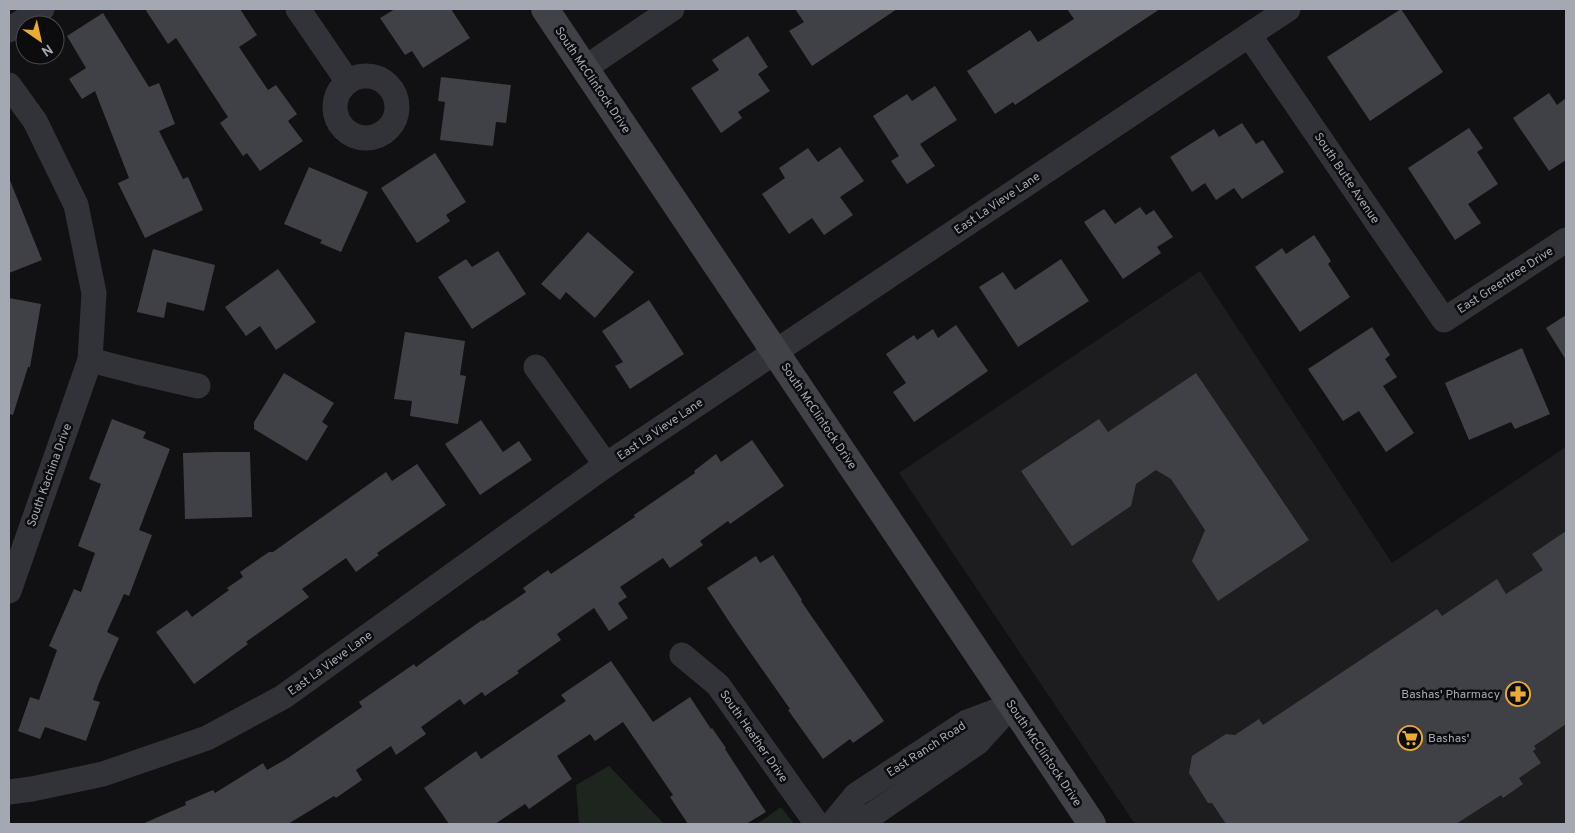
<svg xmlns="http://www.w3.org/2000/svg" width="1575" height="833" viewBox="0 0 1575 833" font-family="Overpass,sans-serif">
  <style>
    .built { fill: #1d1d20 }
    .green { fill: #1e251f }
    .building { fill: #404146 }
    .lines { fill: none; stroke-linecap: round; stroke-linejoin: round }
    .minor { stroke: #323338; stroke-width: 25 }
    .secondary { stroke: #414248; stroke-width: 28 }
    .labels { text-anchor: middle; stroke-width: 5; stroke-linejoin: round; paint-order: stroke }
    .street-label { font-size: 12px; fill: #a3a8b3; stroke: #0c0c0e }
    .poi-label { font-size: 12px; fill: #a3a8b3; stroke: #0c0c0e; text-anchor: end }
  </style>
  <rect width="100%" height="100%" fill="#111113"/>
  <polygon class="built" points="1200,271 1392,563 1566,447 1566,824 1135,824 899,473"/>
  <g class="green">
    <polygon points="609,766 664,824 579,824 576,785"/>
    <polygon points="781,807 794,824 757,824"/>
  </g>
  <g class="building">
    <polygon points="145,9 240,9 257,35 239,47 268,90 276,85 297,114 288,121 303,141 260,171 247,153 243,156 220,123 228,117 176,38 168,44"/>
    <polygon points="395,9 451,9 470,38 423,68 412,51 405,55 380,18"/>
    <polygon points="795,9 897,9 812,66 789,31 804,22"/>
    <polygon points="1067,9 1160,9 1015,105 1013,102 995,114 967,71 1030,30 1038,42 1074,19"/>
    <polygon points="1401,9 1443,72 1370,121 1327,57"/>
    <polygon points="103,13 149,87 159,83 175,124 159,131 183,179 188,177 203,210 145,238 118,183 129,178 95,91 82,99 69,79 86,68 67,36"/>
    <polygon points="748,36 768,67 758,74 770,91 738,112 742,118 721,133 691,88 719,70 712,60"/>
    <polygon points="441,77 511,85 506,123 496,122 493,146 440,140 445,102 438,101"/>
    <polygon points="935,86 957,120 920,144 935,166 907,184 891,161 899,156 873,116 907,94 912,101"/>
    <polygon points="1549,93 1557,105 1566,98 1566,160 1549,171 1513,118"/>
    <polygon points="1242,123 1256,144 1263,140 1284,172 1242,199 1234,188 1216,200 1205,183 1192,192 1170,157 1214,129 1219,137"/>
    <polygon points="1469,128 1483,148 1477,152 1498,184 1468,204 1481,223 1455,240 1408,168"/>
    <polygon points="840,147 864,181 840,197 853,215 824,235 812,218 789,234 762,194 785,178 779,168 808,148 818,162"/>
    <polygon points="435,153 466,202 446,215 450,221 417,243 381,188"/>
    <polygon points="309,167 368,192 341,252 320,243 322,240 284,224"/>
    <polygon points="9,178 42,260 9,273"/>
    <polygon points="1140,207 1146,215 1154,210 1173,237 1157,247 1161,253 1123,279 1084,222 1104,209 1115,224"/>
    <polygon points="588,232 634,272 595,318 566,292 560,300 541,284"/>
    <polygon points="1314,235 1331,261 1328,264 1350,297 1300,332 1255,267 1282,248 1286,254"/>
    <polygon points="153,249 215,265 204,311 167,302 164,318 137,312"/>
    <polygon points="498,251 526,294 472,329 438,277 466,259 472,267"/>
    <polygon points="1061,259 1089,301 1018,347 979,287 1003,272 1015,290"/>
    <polygon points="278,269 316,322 276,350 260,326 246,336 225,307"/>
    <polygon points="9,298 41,304 30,367 28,367 13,415 9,414"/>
    <polygon points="649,300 684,354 630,389 615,366 623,362 602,331"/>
    <polygon points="1566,315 1566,360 1546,328"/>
    <polygon points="956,325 988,371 914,422 893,392 906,383 886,354 914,335 917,340 933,329 938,338"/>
    <polygon points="1372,327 1390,355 1385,359 1397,377 1383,386 1414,433 1386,452 1359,411 1343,421 1308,369"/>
    <polygon points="405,332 465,341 460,375 466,376 458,424 410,416 412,401 394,399"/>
    <polygon points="1522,348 1550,414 1515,429 1511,422 1469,440 1445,383"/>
    <polygon points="284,373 334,403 322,422 328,426 307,461 254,429 254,422"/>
    <polygon points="1196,373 1309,540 1218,601 1192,561 1205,530 1171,479 1156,470 1136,484 1131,506 1072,546 1021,471 1099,419 1108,432"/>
    <polygon points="112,419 146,432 143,438 170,449 139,530 152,535 129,596 124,594 107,632 119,638 99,683 93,700 100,702 86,741 45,727 40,739 18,731 30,697 39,700 57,650 49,646 74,589 81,592 95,553 78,546 101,484 89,479"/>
    <polygon points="481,420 503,452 519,441 532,460 480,495 445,444"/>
    <polygon points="752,440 784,486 730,524 728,521 700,541 703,545 670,568 663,558 620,587 627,597 618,603 628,618 609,631 594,608 557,634 561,640 517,671 519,673 485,696 482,692 464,705 460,699 421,727 426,734 396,755 391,746 356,770 362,780 336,798 334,796 288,824 142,824 186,805 185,802 213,790 215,793 263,763 267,770 288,758 362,707 359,702 414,664 416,667 482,620 483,621 526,592 523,588 548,570 551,574 635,517 634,515 695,473 694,471 716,454 721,462"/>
    <polygon points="215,452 250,452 252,517 185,519 183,453"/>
    <polygon points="417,464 446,505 377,553 379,555 356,572 346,558 302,589 309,597 246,642 248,644 194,684 156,632 187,610 192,617 229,590 227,588 243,577 240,572 269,552 273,552 386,472 392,481"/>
    <polygon points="1566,531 1566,724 1534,746 1536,749 1533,751 1541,763 1519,778 1523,784 1503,798 1501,795 1456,824 1226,824 1212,803 1208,803 1189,773 1192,756 1226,734 1235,735 1259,719 1263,725 1437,609 1442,616 1497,579 1506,594 1543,570 1532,554"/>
    <polygon points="773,555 802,600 801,601 884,721 853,743 850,739 823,759 788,710 790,709 736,632 707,588 756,556 760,563"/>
    <polygon points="611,661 653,722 690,697 711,729 712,728 726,748 725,749 766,812 746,824 688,824 670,797 673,795 623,722 595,741 590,734 557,756 572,779 529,809 525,804 495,824 449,824 424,788 476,751 481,759 566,701 561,695"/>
  </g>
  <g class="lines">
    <g class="minor">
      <polyline points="298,9 348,82"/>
      <polyline points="9,30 42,9"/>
      <polyline points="1249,35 1444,320 1566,240"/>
      <polyline points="585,68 672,9"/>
      <circle cx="366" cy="107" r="31"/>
      <polyline points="9,85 35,121 76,205 94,293 90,360 9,591"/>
      <polyline points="90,360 137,372 198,386"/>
      <polyline points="536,367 606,465"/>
      <polyline points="682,655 718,685 817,824"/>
      <polyline points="9,792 32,789 103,774 207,738 283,697 606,465 1288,9"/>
      <polyline points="832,824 856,795 967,722 1013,705"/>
      <polyline points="850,824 872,815 977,743 1008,709"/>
    </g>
    <polyline class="secondary" points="545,9 1092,824"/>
  </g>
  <defs>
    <symbol id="pharmacy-ring" viewBox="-11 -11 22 22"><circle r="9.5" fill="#0c0c0e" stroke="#ebab32" stroke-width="1.5"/><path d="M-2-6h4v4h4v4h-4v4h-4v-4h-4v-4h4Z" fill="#ebab32"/></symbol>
    <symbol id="supermarket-ring" viewBox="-11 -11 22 22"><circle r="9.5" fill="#0c0c0e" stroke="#ebab32" stroke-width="1.5"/><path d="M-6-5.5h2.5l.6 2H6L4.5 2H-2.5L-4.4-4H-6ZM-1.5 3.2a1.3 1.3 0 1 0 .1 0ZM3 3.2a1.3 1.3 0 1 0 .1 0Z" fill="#ebab32"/></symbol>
  </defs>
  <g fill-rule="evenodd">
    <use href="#pharmacy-ring" x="1504" y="680" width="28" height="28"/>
    <use href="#supermarket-ring" x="1396" y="724" width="28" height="28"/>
  </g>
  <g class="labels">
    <g class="street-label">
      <text transform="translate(593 80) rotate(56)" y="4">South McClintock Drive</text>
      <text transform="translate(1347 178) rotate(56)" y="4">South Butte Avenue</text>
      <text transform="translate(997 203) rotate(-34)" y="4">East La Vieve Lane</text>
      <text transform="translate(1505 280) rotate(-33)" y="4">East Greentree Drive</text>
      <text transform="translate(819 416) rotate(56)" y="4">South McClintock Drive</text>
      <text transform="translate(660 429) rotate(-34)" y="4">East La Vieve Lane</text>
      <text transform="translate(49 475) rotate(-70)" y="4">South Kachina Drive</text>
      <text transform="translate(330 663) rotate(-36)" y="4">East La Vieve Lane</text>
      <text transform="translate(754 736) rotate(55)" y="4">South Heather Drive</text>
      <text transform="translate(926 749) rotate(-33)" y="4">East Ranch Road</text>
      <text transform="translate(1044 753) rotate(56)" y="4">South McClintock Drive</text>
    </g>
    <g class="poi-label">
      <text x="1500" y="698">Bashas' Pharmacy</text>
      <text x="1428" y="742" text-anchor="start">Bashas'</text>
    </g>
  </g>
  <rect width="1575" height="833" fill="none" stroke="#a3a8b3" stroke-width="20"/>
  <g transform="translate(40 40) rotate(146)"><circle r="24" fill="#0c0c0e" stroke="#484a50"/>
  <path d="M0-4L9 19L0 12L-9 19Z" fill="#ebab32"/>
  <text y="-8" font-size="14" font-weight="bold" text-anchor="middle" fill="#a3a8b3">N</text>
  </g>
</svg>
